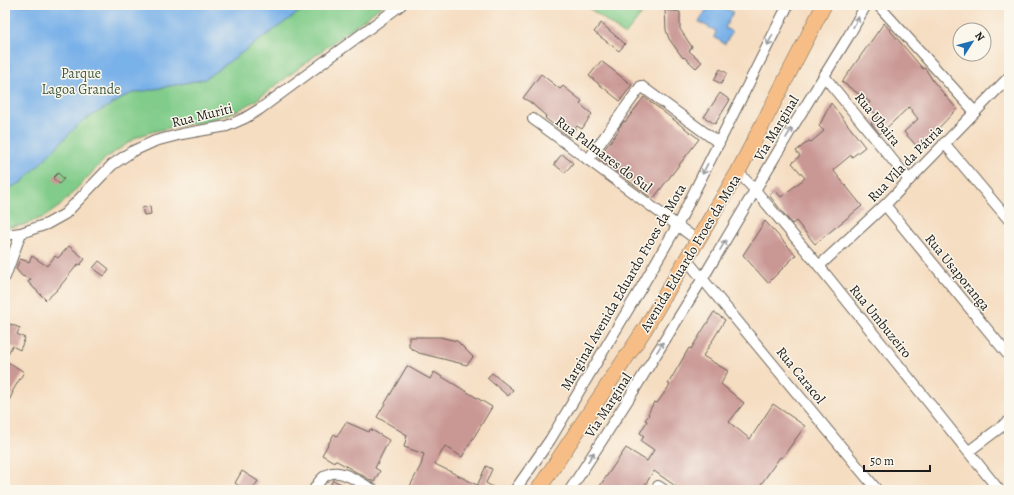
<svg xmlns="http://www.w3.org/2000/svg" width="1014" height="495" viewBox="0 0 1014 495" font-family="Alegreya,serif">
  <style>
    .green { fill: #81cc8a; stroke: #4e7453 }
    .water { fill: #79b1e9; stroke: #4a6682 }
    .building { fill: #c99794 }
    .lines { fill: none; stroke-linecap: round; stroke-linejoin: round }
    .minor-casing { stroke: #686056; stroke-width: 12 }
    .highway-casing { stroke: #686056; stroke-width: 16 }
    .minor { stroke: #fff; stroke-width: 10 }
    .highway { stroke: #f6be86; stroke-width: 15 }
    .oneway { stroke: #999 }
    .labels { text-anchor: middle; stroke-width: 3; stroke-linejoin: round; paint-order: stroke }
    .park-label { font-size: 14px; fill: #3f5a42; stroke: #fbf7ec }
    .street-label { font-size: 14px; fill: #1c1c1c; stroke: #fbf7ec }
  </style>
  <rect width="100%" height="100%" fill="#fbf7ec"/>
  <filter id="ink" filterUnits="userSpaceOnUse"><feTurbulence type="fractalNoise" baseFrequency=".025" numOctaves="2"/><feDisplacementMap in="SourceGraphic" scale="8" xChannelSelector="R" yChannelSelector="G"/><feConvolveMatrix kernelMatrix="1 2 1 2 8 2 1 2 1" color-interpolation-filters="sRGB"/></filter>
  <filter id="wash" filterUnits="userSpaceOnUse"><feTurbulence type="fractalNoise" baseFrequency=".012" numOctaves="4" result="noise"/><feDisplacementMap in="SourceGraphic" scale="16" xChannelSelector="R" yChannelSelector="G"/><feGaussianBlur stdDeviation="0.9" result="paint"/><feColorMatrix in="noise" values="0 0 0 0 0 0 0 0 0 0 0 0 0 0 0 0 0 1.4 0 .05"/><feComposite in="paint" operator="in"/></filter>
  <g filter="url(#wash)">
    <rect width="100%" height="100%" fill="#f5ddc1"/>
    <g class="green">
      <polygon points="5,5 383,5 255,101 239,110 205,122 178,126 151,132 137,137 106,158 60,206 44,217 23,225 5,228"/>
      <polygon points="592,5 649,5 625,35 589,8"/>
    </g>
    <g class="water">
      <polygon points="5,5 309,5 205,79 130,94 81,122 21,183 5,190"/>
      <polygon points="709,5 721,5 733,12 725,28 732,32 725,44 714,37 716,31 699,22"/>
    </g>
    <g id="blocks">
      <g class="building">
        <polygon points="665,10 680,12 680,29 692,47 689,51 702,62 696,68 684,57 683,58 669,39 666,30"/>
        <polygon points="601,23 625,44 619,51 594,32"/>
        <polygon points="884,23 923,69 925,68 933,81 957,109 930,137 921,151 904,132 918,119 909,107 880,134 871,123 879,116 867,107 870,102 842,82"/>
        <polygon points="601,61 632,85 620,101 589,76"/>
        <polygon points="720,69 727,73 721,84 714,80"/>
        <polygon points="541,74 560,89 563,86 582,101 580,104 592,114 582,129 577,126 569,137 545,118 546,116 530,102 523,98"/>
        <polygon points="720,93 730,100 715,124 704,117"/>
        <polygon points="644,97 699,139 653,199 598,158 619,130 618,129 624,121 625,122"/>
        <polygon points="831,103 865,147 852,157 851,155 833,170 862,206 815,244 796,221 792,224 769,195 775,190 781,197 805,178 792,163 800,156 796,151 809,141 811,142 824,131 819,126"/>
        <polygon points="562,154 573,163 565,173 554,164"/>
        <polygon points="58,173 64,179 59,184 53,178"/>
        <polygon points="150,206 151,214 144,215 142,208"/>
        <polygon points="765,221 796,255 768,283 743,255"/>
        <polygon points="69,246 85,259 80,265 78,264 57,290 46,300 28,282 31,279 22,276 16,269 20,259 29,262 32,256 47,266 55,256 58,258"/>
        <polygon points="99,261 109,269 104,276 93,268"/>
        <polygon points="714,312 725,320 703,356 728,371 721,384 744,403 729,422 750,439 773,404 805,426 782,458 780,457 757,490 681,490 654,471 645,485 652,490 597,490 626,448 647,461 654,450 641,441 644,436 640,433 647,421 645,420 649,415 648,414 654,402 657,403 670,385 668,384 689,348 691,349"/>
        <polygon points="5,322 20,328 17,334 25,338 20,350 12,346 5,360 24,372 12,392 13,392 5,410"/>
        <polygon points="409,337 440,337 457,341 473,357 467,365 419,353 409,347"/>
        <polygon points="407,366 430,379 434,372 492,407 462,457 445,446 435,464 477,485 475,490 408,490 421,465 424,454 404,447 407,435 377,417"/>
        <polygon points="492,373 513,390 508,396 487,378"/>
        <polygon points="346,422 369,432 370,429 389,440 375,468 380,471 374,482 335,460 334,462 322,455 334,434 337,436"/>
        <polygon points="486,466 492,469 486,483 498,490 483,490 477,486"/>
        <polygon points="242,471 258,481 252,490 245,490 235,483"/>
        <polygon points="333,480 353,490 328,490"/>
      </g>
    </g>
  </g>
  <g filter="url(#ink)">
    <use href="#blocks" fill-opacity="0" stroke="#686056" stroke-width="1"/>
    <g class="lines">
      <defs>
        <g id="minor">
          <polyline points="878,5 975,112"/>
          <polyline points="824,76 909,180"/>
          <polyline points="533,119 697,240"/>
          <polyline points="944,143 1009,220"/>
          <polyline points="588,160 641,86 719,143"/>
          <polyline points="738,172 755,190 819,266 999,490"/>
          <polyline points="885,205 1009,356"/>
          <polyline points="5,235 21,233 47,224 65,214 112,165 131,152 155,141 182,134 227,126 245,118 260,109 401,5"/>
          <polyline points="686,259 877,490"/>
          <polyline points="819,266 885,205 1009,77"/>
          <polyline points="5,277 21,233"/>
          <polyline points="969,451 1009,421"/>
          <polyline points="658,486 664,490"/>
          <path d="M314,490C330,458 351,478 374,490"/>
          <polyline points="515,490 550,440 641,288 677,226 788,5"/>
          <polyline points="570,490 631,395 703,278 792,128 848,37 866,5"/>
        </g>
        <polyline id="highway" points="538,490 645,329 738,172 824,5"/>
      </defs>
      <use href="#minor" class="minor-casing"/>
      <use href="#highway" class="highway-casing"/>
      <use href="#minor" class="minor"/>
      <use href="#highway" class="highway"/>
    </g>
    <defs><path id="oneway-shaft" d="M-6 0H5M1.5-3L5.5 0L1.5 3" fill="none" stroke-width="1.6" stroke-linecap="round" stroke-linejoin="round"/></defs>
    <g class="oneway">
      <use href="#oneway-shaft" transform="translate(856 22) rotate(-61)"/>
      <use href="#oneway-shaft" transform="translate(770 40) rotate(116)"/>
      <use href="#oneway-shaft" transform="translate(789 133) rotate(-59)"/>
      <use href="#oneway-shaft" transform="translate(705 169) rotate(117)"/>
      <use href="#oneway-shaft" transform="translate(723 245) rotate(-60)"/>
      <use href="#oneway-shaft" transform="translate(660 347) rotate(-58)"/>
      <use href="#oneway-shaft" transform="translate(591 457) rotate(-57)"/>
    </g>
  </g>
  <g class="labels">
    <g class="park-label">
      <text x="81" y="78">Parque<tspan x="81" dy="16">Lagoa Grande</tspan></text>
    </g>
    <g class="street-label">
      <text transform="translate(202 115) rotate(-14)" y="5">Rua Muriti</text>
      <text transform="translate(878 119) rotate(51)" y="5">Rua Ubaira</text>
      <text transform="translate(776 128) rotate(-59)" y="5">Via Marginal</text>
      <text transform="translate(604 154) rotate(37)" y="5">Rua Palmares do Sul</text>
      <text transform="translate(905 163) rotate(-46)" y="5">Rua Vila da Pátria</text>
      <text transform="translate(690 253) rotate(-59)" y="5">Avenida Eduardo Froes da Mota</text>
      <text transform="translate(958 272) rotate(51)" y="5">Rua Usaporanga</text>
      <text transform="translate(623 287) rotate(-60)" y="5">Marginal Avenida Eduardo Froes da Mota</text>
      <text transform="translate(881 321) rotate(51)" y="5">Rua Umbuzeiro</text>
      <text transform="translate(801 375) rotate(51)" y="5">Rua Caracol</text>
      <text transform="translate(608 405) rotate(-57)" y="5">Via Marginal</text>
    </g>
  </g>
  <rect width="1014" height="495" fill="none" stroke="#fbf7ec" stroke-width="20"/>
  <g transform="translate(972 42) rotate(54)"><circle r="19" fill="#fbf7ec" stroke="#a29f99"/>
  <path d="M0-3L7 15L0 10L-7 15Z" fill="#1f6fb2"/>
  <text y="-6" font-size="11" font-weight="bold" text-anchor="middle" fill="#1c1c1c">N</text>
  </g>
  <path d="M864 465v6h66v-6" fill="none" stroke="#1c1c1c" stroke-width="2"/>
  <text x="870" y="465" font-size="12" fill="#1c1c1c" stroke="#fbf7ec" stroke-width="3" paint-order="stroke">50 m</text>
</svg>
